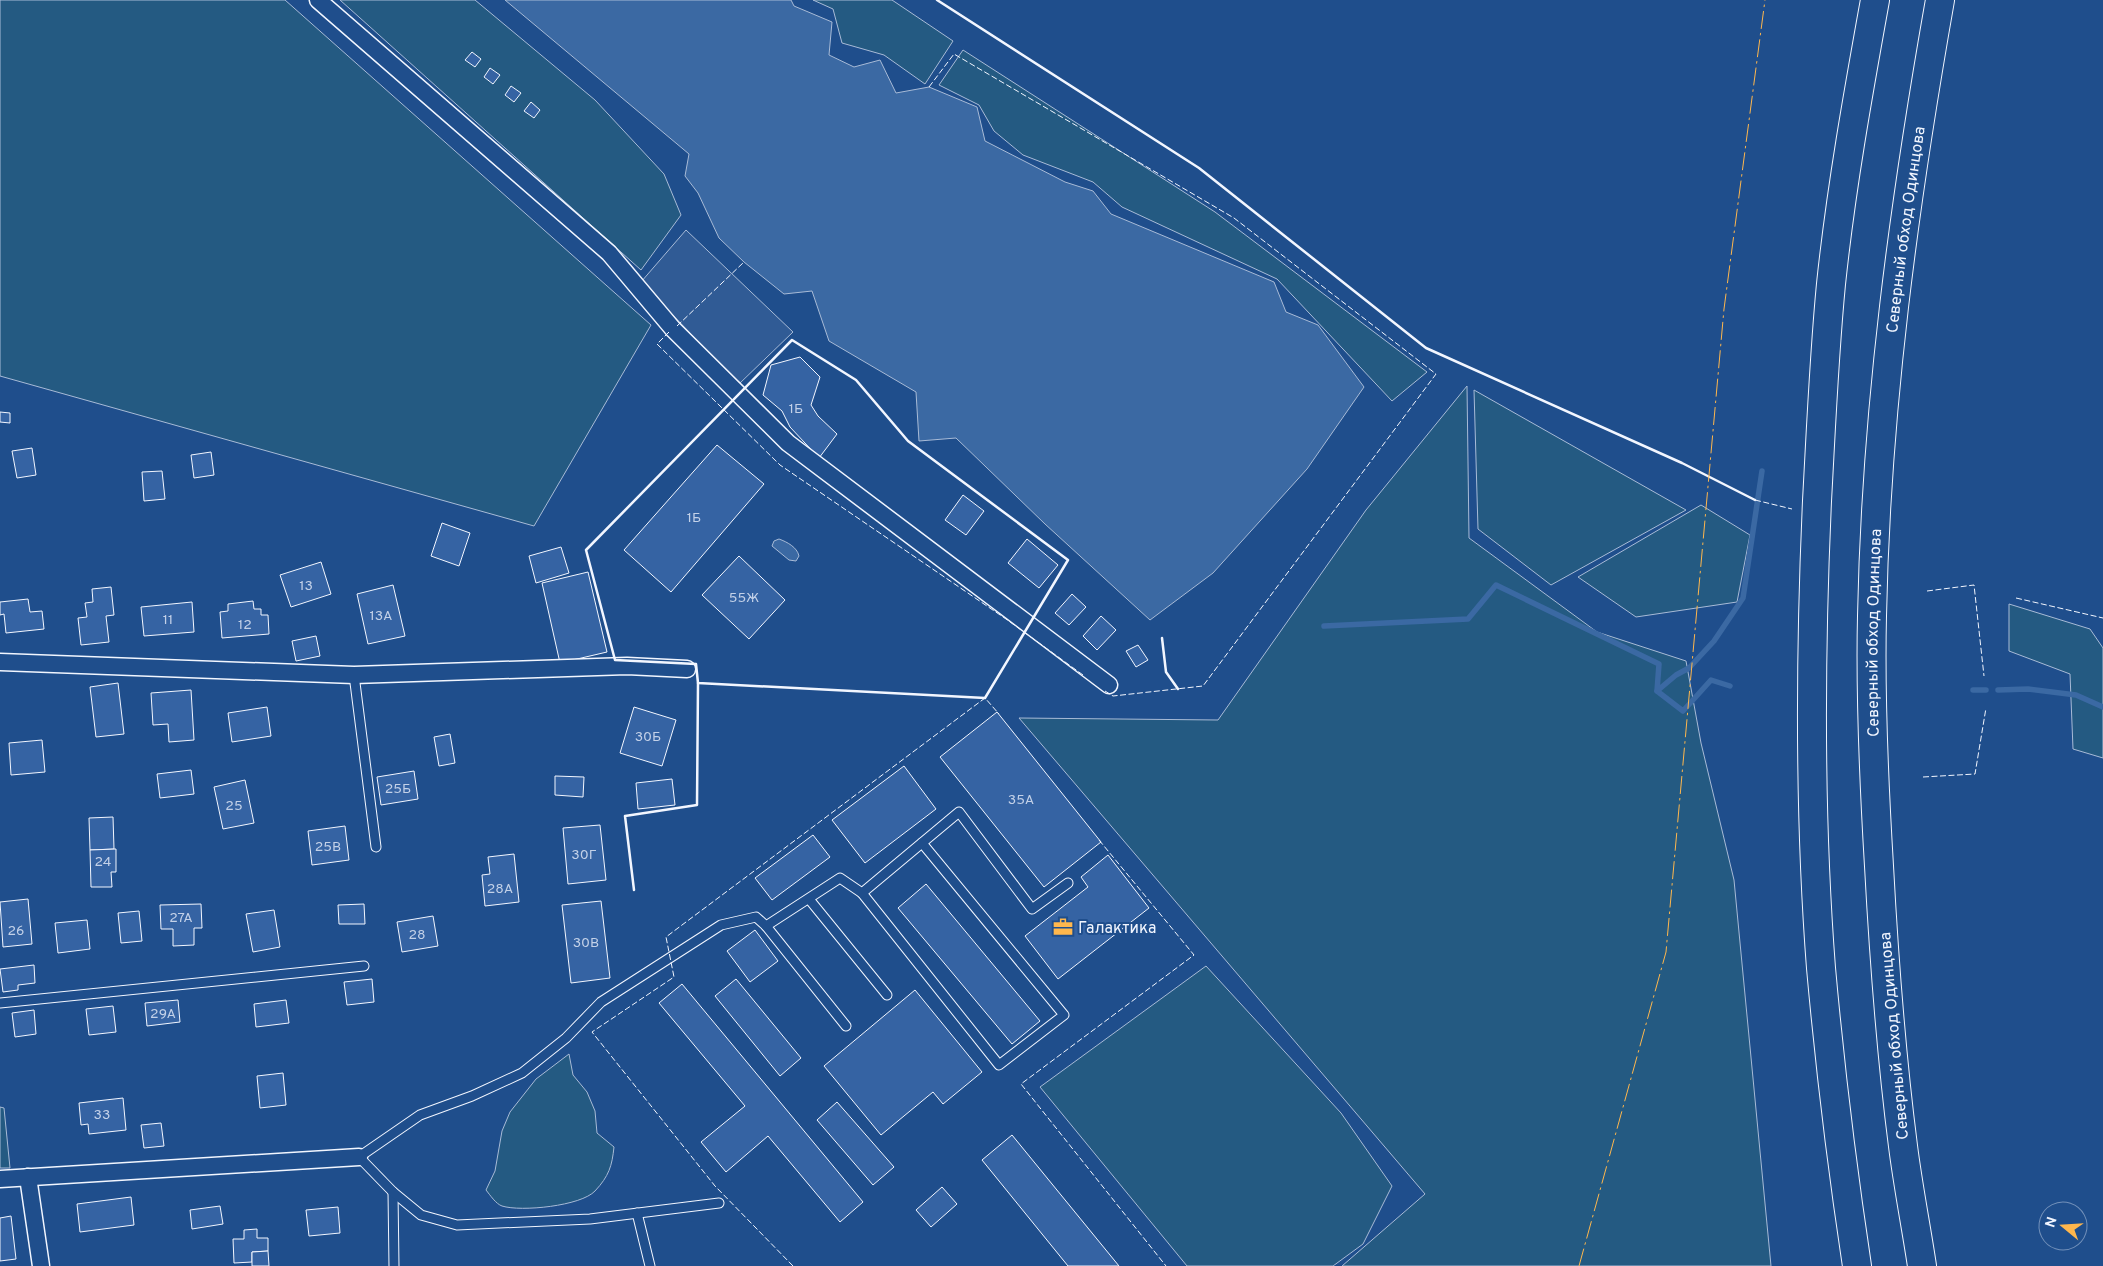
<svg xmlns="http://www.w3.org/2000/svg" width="2103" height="1266" viewBox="0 0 2103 1266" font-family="Overpass,sans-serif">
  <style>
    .green { fill: #245a82; stroke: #a8bbd7 }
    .parking { fill: #305b95; stroke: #a8bbd7 }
    .water { fill: #3b69a3; stroke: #a8bbd7 }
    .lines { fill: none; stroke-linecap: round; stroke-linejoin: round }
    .stream { stroke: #3b69a3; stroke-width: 5.5 }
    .building { fill: #3563a3; stroke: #f2f6ff }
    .lane-casing { stroke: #f2f6ff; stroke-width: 11 }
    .street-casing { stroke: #f2f6ff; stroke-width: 19 }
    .highway-casing { stroke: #f2f6ff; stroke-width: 30 }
    .lane { stroke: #1f4e8c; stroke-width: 9 }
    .street { stroke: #1f4e8c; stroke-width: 16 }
    .highway { stroke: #1f4e8c; stroke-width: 28 }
    .fence { stroke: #f2f6ff; stroke-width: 1; stroke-dasharray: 6 2.5; stroke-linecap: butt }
    .wall { stroke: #f2f6ff; stroke-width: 2.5 }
    .power { stroke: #ffb74d; stroke-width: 1; stroke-dasharray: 18 4 2.5 4; stroke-linecap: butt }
    .labels { text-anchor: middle; stroke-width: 4; stroke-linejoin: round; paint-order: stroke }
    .number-label { font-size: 14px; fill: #c3d1e8 }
    .street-label { font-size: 16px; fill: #f2f6ff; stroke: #1f4e8c }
    .poi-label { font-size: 16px; fill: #f2f6ff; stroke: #1f4e8c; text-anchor: start }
  </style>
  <rect width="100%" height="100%" fill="#1f4e8c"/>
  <g class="green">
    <polygon points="0,0 285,0 651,325 534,526 0,376"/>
    <polygon points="340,0 475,0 595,100 664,174 681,215 641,270"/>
    <polygon points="813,0 892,0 953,41 925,84 884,55 842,43 833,9"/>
    <polygon points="963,50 1215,212 1427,372 1392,401 1277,279 1122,207 1093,182 1023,155 994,131 979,105 939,85"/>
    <polygon points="1467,386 1469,538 1597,632 1686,661 1701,743 1734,880 1771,1266 1342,1266 1425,1194 1019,718 1218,720 1366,510"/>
    <polygon points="1474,390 1686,510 1551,585 1478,529"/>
    <polygon points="1701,505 1750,535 1737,602 1636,617 1578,577"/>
    <polygon points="2009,604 2090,629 2103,648 2103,758 2073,749 2070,674 2009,651"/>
    <polygon points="1206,966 1341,1113 1392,1186 1363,1244 1333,1266 1187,1266 1040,1087"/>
    <path d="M569,1054L573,1075L587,1092L595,1111L597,1133L614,1147C612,1166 609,1176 595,1191C581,1206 521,1212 502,1206C496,1204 490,1195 486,1190L495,1171L502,1131L510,1112L536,1079Z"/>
    <polygon points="0,1107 4,1108 10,1168 0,1168"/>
  </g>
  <polygon class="parking" points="686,230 793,332 739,384 641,282"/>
  <g class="water">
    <polygon points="505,0 791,0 794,6 832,22 829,55 854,67 880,60 896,93 929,87 977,107 985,141 1065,182 1093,191 1111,214 1274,282 1286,312 1318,325 1364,387 1307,469 1213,573 1150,620 1045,524 956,438 919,441 916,392 829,341 812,291 784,294 744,262 719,238 698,193 685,176 689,154"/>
    <path d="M779,539C787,542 797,547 799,556L796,561L789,560L772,546L774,541Z"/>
  </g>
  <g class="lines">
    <g class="stream">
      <polyline points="1324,626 1468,619 1496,585 1659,664 1657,691 1683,711 1711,680 1730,686"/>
      <polyline points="1973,690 1986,690"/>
      <polyline points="1998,690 2028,689 2076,695 2103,707"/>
      <polyline points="1657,691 1676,675 1689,668 1714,641 1743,598 1762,471"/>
    </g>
  </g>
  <g class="building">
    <polygon points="472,52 481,59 475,67 465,60"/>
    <polygon points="490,68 500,75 493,84 484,77"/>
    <polygon points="511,86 521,93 514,102 505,95"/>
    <polygon points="531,102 540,110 534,118 524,111"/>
    <polygon points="800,357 820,377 811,405 818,416 837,434 819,458 790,427 782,411 763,395 771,365"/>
    <polygon points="0,412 10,413 10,423 0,422"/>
    <polygon points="717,445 764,484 671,592 624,550"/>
    <polygon points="32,448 36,475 17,478 12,451"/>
    <polygon points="211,452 214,475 194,478 191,455"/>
    <polygon points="162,471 165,499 144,501 142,472"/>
    <polygon points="963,495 984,511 966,535 945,520"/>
    <polygon points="442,523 470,533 459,566 431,556"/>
    <polygon points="1027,539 1058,565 1039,588 1008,563"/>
    <polygon points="561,547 569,573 536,583 529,556"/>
    <polygon points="739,556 785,600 749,639 702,595"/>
    <polygon points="321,562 331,594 291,607 280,575"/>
    <polygon points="588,572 607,652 560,663 542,583"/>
    <polygon points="393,585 405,636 368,644 357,594"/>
    <polygon points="111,587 114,615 106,616 109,642 81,645 78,618 87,617 85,603 93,602 92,589"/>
    <polygon points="1072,594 1086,607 1069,625 1055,613"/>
    <polygon points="28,599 30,612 42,611 44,629 6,633 4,614 0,615 0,602"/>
    <polygon points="253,601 254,609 261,609 261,615 268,615 269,634 222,638 220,612 228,611 228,604"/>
    <polygon points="192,602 194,632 144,636 141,607"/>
    <polygon points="1101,616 1116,630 1097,650 1083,636"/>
    <polygon points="316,636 320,656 296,661 292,641"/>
    <polygon points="1138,645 1148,660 1136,667 1126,651"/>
    <polygon points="118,683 124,734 96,737 90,687"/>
    <polygon points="191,690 194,740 169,742 168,724 153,725 151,693"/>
    <polygon points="267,707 271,736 232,742 228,713"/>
    <polygon points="634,707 676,720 662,766 620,753"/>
    <polygon points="997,712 1101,842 1044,887 940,757"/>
    <polygon points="450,734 455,763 439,766 434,737"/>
    <polygon points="42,740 45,772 11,775 9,743"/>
    <polygon points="904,766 936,809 865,863 832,820"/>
    <polygon points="191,770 194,794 160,798 157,774"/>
    <polygon points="414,771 418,799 381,805 377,777"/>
    <polygon points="555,776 584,777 583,797 555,795"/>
    <polygon points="672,779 675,805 638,809 636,783"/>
    <polygon points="245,780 254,823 223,829 214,787"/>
    <polygon points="113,817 114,849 90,850 89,818"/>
    <polygon points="600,825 606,880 568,884 563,828"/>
    <polygon points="345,826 349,860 312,865 308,831"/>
    <polygon points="813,835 830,857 772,900 755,878"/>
    <polygon points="116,849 116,872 111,872 112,887 91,887 90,850"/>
    <polygon points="514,854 519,902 485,906 482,875 490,874 488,857"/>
    <polygon points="1108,855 1149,908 1058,979 1025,936 1088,887 1081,877"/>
    <polygon points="926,884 1040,1021 1012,1044 898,908"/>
    <polygon points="28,899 32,944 3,947 0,902"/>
    <polygon points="601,901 610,978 571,983 562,905"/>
    <polygon points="201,904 202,928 194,928 194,945 173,946 173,929 161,929 160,905"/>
    <polygon points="364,904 365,924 339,924 338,905"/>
    <polygon points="274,910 280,947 253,952 246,914"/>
    <polygon points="139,911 142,941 121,943 118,913"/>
    <polygon points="433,916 438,946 402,952 397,922"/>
    <polygon points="87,920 90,949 58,953 55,923"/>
    <polygon points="755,930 778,961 750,982 727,951"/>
    <polygon points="34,965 35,983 18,985 18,990 3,992 0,969"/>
    <polygon points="372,979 374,1002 347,1005 344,982"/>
    <polygon points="736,979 801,1058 780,1076 715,996"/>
    <polygon points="682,984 863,1202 840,1222 768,1136 726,1172 701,1142 745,1106 659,1003"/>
    <polygon points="915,990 982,1072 943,1104 933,1092 881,1135 824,1066"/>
    <polygon points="178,1000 180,1022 147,1026 145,1003"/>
    <polygon points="286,1000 289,1023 256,1027 254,1004"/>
    <polygon points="113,1006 116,1032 89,1035 86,1009"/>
    <polygon points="34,1010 36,1034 15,1037 12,1013"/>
    <polygon points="283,1073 286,1105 260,1108 257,1076"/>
    <polygon points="123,1098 126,1130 89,1134 88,1124 81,1125 79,1103"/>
    <polygon points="837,1102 894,1167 873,1185 817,1120"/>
    <polygon points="161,1123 164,1146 144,1148 141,1125"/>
    <polygon points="1012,1135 1119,1266 1068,1266 982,1160"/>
    <polygon points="942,1187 957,1204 931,1227 916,1210"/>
    <polygon points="131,1197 134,1225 80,1232 77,1204"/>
    <polygon points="220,1206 223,1224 192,1229 190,1210"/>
    <polygon points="338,1207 340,1233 309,1236 306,1210"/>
    <polygon points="11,1216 16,1259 0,1261 0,1218"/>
    <polygon points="257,1229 257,1238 268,1238 268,1251 252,1252 252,1262 234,1263 233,1239 244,1239 244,1230"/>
    <polygon points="268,1251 269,1266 252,1266 252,1252"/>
  </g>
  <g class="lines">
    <defs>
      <g id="lane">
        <polyline points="354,675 376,847"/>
        <polyline points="862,893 999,1065 1064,1015 922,843"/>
        <polyline points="809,899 887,995"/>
        <polyline points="766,926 846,1026"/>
        <polyline points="0,1003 364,966"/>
        <polyline points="393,1192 394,1266"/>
        <polyline points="719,1203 590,1219 457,1225 421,1215 393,1192 359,1157 420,1115 472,1096 522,1073 566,1038 601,1002 721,925 756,917 766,926 840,878 862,893 959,812 1032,909 1068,883"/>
        <polyline points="637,1213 650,1266"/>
      </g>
      <g id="street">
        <polyline points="318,0 609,253 673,329 788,443 1109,685"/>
        <polyline points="0,662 354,675 627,666 687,669"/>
        <polyline points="28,1177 41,1266"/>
        <polyline points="0,1179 359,1157"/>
      </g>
      <g id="highway">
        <path d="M1857,1266C1842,1167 1830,1068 1821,968C1809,813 1810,657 1817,501C1821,429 1824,356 1831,284C1841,189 1858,94 1875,0"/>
        <path id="s1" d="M1922,1266C1916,1226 1908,1186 1903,1146C1891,1053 1884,959 1879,866C1874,783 1870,699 1872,616C1876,409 1904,204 1940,0"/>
      </g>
    </defs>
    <use href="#lane" class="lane-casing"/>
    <use href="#street" class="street-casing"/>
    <use href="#highway" class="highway-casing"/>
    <use href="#lane" class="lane"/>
    <use href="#street" class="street"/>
    <use href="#highway" class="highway"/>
    <g class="fence">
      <polyline points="929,87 954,54 1234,218 1436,374 1203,686 1113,696 1105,691"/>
      <polyline points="677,326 744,262"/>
      <polyline points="669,332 657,344 780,465 1006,619 1083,675"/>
      <polyline points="1755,500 1792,509"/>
      <polyline points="1927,591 1974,585 1984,676"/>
      <polyline points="2016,598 2103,618"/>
      <polyline points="1923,777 1975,774 1986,708"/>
      <polyline points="1099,840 1194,955 1021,1084 1166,1266"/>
      <polyline points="793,1266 715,1186 592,1032 674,977 666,937 985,698 999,714"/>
    </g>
    <g class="wall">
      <polyline points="937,0 1199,168 1426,348 1682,463 1755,500"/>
      <polygon points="792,340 856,380 908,441 1068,560 985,698 698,683 696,664 615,660 586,550"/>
      <polyline points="1162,638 1166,672 1178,689"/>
      <polyline points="634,890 625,816 697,805 698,683"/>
    </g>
    <polyline class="power" points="1579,1266 1666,952 1724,309 1765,0"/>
  </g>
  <defs>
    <symbol id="office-bare" viewBox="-9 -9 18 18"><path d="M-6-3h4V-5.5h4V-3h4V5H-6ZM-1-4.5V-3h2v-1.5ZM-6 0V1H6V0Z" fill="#ffb74d" stroke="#1f4e8c" stroke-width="2.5" paint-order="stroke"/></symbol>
  </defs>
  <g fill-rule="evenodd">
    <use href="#office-bare" x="1049" y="913" width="28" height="28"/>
  </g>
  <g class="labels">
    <g class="number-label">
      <text x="796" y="413">1Б</text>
      <text x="694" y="522">1Б</text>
      <text x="306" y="590">13</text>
      <text x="744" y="602">55Ж</text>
      <text x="381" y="620">13А</text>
      <text x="168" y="624">11</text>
      <text x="245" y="629">12</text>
      <text x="648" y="741">30Б</text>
      <text x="398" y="793">25Б</text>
      <text x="1021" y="804">35А</text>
      <text x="234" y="810">25</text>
      <text x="328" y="851">25В</text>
      <text x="584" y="859">30Г</text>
      <text x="103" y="866">24</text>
      <text x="500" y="893">28А</text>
      <text x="181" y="922">27А</text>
      <text x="16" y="935">26</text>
      <text x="417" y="939">28</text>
      <text x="586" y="947">30В</text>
      <text x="163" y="1018">29А</text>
      <text x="102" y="1119">33</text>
    </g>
    <g class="street-label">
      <text dy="6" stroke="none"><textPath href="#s1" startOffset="1041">Северный обход Одинцова</textPath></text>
      <text dy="6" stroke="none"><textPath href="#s1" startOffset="636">Северный обход Одинцова</textPath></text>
      <text transform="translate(1893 1036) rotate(-95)" y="6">Северный обход Одинцова</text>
    </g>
    <g class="poi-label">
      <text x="1078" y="933">Галактика</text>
    </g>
  </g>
  <g transform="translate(2063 1226) rotate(288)"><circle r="24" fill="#1f4e8c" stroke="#7391ba"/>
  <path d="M0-4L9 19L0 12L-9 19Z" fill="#ffb74d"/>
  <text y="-8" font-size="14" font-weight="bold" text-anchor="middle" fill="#f2f6ff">N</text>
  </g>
</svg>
